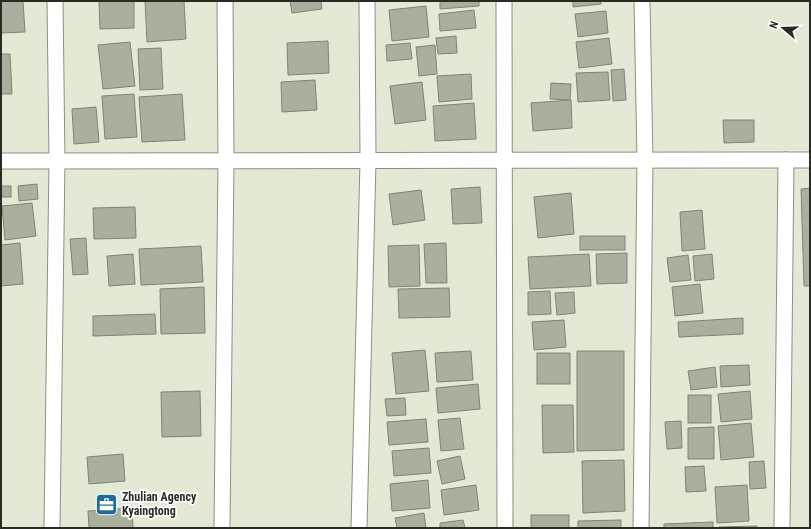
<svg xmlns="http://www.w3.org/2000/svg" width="811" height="529" viewBox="0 0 811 529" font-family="'Roboto Condensed',sans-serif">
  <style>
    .building { fill: #aab09d; stroke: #808573 }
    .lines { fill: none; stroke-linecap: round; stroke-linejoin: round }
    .minor-casing { stroke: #8c917f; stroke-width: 17 }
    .minor { stroke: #fff; stroke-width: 15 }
    .labels { text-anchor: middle; stroke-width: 3.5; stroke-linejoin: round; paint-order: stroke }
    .poi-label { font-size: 12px; font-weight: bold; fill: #292c24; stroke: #fff; text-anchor: start }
  </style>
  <rect width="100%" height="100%" fill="#e3e9d5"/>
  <g class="building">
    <polygon points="1,1 23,1 25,32 1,33"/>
    <polygon points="99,1 134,1 134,28 100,29"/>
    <polygon points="145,1 184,1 186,39 147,42"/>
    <polygon points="290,1 321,1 322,9 292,13"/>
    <polygon points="440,1 479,1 479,6 440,9"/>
    <polygon points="573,1 601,1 601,4 573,7"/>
    <polygon points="426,6 429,37 392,41 389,10"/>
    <polygon points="474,10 476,28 440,31 439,14"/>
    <polygon points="606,11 608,33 578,37 575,14"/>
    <polygon points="456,36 457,53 438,54 436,38"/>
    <polygon points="609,38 612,64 579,68 576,42"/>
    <polygon points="328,41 329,73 288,75 287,43"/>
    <polygon points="130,42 135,86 103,89 98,45"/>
    <polygon points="410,43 412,59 387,61 386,45"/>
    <polygon points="435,45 437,74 419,76 416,47"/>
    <polygon points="161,48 163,89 140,90 138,49"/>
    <polygon points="1,54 10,54 12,94 1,94"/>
    <polygon points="624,69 626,100 613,101 611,70"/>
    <polygon points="608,72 610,100 578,102 576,73"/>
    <polygon points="471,74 472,99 439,102 437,76"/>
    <polygon points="315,80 317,110 282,112 281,82"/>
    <polygon points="422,82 426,120 395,124 390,86"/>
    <polygon points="551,83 571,84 570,100 550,99"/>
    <polygon points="134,94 137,137 105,139 102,96"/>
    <polygon points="182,94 185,140 142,142 139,97"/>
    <polygon points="571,100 572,128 533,131 531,103"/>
    <polygon points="474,103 476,139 435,141 433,106"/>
    <polygon points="96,107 99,142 74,144 72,109"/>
    <polygon points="723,120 754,120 754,142 724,143"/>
    <polygon points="37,184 38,199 19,201 18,186"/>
    <rect x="1" y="186" width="10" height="11"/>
    <polygon points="480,187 482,223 453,224 451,189"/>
    <polygon points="810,188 810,286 804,286 801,189"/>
    <polygon points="421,190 425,220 393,225 389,194"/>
    <polygon points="571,193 574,234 538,238 534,197"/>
    <polygon points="32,203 36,236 5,240 2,206"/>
    <polygon points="135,207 136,238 94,239 93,208"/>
    <polygon points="702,210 705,249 682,251 680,212"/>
    <rect x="580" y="236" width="45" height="14"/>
    <polygon points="86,238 88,274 73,275 70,239"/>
    <polygon points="20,243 23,284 1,286 1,245"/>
    <polygon points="446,243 447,283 426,283 424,244"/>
    <polygon points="419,245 420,286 389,287 388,246"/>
    <polygon points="201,246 203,282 141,285 139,249"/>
    <polygon points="627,253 627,283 597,284 596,254"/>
    <polygon points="133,254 135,284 109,286 107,256"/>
    <polygon points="589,254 591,286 530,289 528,257"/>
    <polygon points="712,254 714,279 695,281 693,256"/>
    <polygon points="688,255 691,280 670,282 667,258"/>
    <polygon points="700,284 703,313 675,316 672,287"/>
    <polygon points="204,287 205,333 161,334 160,289"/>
    <polygon points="449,288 450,317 399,318 398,289"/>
    <polygon points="550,291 551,314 528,315 528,292"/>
    <polygon points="574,292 575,313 557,315 555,293"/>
    <polygon points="155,314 156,334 93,336 93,316"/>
    <polygon points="743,318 743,334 679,337 678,322"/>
    <polygon points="564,320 566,347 534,350 532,322"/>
    <polygon points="425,350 429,391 396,394 392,353"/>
    <polygon points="471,351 473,380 437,382 435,353"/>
    <polygon points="577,351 624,351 624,450 577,451"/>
    <rect x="537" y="353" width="33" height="31"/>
    <polygon points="749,365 750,385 721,387 720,366"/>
    <polygon points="715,367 717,387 691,390 688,371"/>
    <polygon points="478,384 480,409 438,413 436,388"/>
    <polygon points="200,391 201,436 162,437 161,392"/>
    <polygon points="750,391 752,419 721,422 718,394"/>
    <rect x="688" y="395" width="23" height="28"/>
    <polygon points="405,398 406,415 387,416 385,399"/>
    <polygon points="542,405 573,405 574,452 543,453"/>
    <polygon points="460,418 464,449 441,451 438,420"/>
    <polygon points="426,419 428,442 389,445 387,422"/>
    <polygon points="681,421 682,448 667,449 665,422"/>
    <polygon points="751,423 754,457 721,460 718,426"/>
    <polygon points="714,427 714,459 688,459 688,428"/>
    <polygon points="429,448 431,473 394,476 392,451"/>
    <polygon points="123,454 125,481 89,484 87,457"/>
    <polygon points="460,456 465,479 442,484 437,461"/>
    <polygon points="624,460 625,511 583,513 582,461"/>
    <polygon points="764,461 766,488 750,489 749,462"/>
    <polygon points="704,466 706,491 686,492 685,467"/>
    <polygon points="428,480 430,508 392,511 390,484"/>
    <polygon points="476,485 479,510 444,515 441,490"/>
    <polygon points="747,485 749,521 717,523 715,487"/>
    <polygon points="132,508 133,528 89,528 88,511"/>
    <polygon points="424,513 426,528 397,528 395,518"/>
    <rect x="531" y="515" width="38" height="13"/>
    <polygon points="463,520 465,528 440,528 440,523"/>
    <polygon points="621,520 621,528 578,528 578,521"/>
    <polygon points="713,522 713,528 664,528 664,524"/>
    <polygon points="757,526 757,528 719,528 719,527"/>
  </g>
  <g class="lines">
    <defs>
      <g id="minor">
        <polyline points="504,1 505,528"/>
        <polyline points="1,161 810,160"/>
        <polyline points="52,528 57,161 55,1"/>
        <polyline points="222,528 226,161 225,1"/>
        <polyline points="359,528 368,161 367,1"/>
        <polyline points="641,528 645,160 642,1"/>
        <polyline points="782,528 786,160"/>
      </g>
    </defs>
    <use href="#minor" class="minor-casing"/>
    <use href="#minor" class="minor"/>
  </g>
  <defs>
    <symbol id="office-square" viewBox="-11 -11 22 22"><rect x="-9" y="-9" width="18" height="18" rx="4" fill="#206b9e" stroke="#fff"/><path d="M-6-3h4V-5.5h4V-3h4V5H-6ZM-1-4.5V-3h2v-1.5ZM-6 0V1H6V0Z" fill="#fff"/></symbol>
  </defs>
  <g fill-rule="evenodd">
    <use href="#office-square" x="94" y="492" width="25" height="25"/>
  </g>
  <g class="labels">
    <g class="poi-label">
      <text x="122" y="501">Zhulian Agency<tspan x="122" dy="14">Kyaingtong</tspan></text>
    </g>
  </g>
  <rect width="811" height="529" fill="none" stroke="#292c24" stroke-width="4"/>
  <g transform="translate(783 28) rotate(289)" stroke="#ffffff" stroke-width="3" paint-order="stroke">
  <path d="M0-3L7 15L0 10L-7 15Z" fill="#292c24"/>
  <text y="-6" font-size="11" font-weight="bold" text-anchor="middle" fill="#292c24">N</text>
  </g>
</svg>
